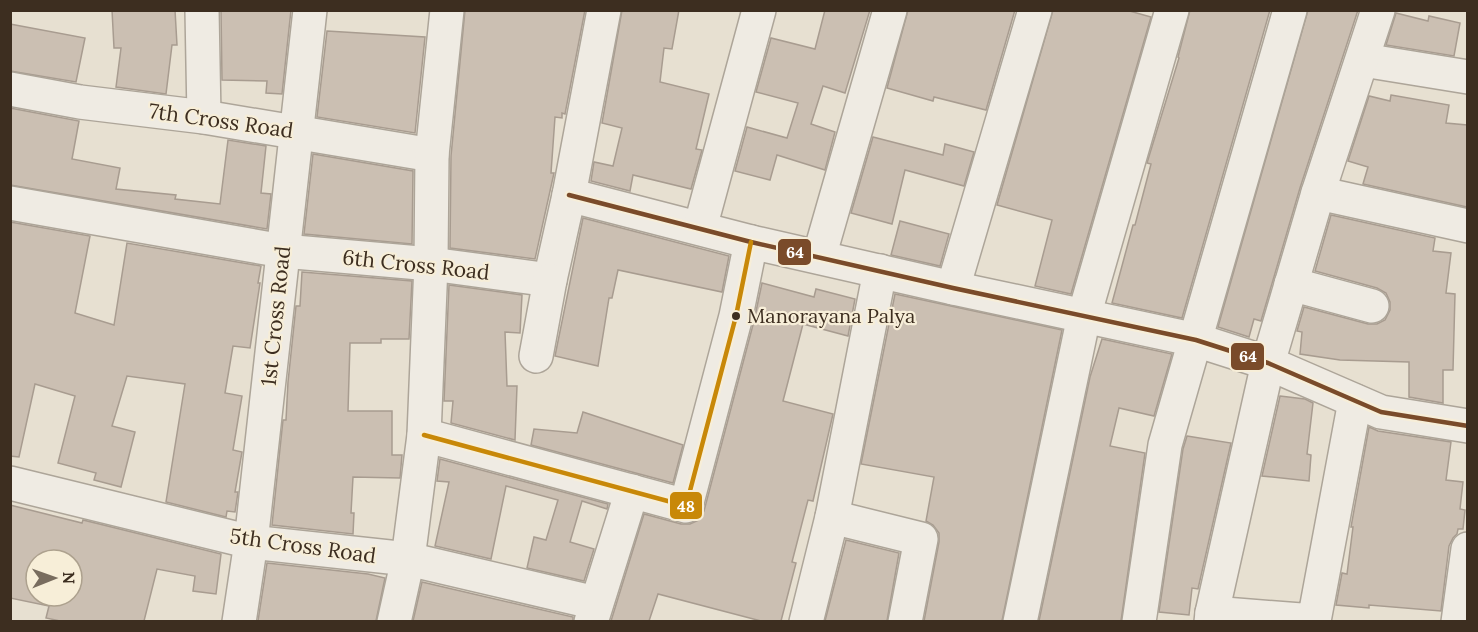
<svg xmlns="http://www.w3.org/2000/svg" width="1478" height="632" viewBox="0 0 1478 632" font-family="Lora,serif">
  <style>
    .building { fill: #cbbfb2; stroke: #a89c90; stroke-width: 1.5; fill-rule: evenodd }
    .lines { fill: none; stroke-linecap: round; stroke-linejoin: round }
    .minor-casing { stroke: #ada599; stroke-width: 36 }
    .minor { stroke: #efebe3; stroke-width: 33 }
    .bus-1-casing { stroke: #f7eed8; stroke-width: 9 }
    .bus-2-casing { stroke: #f7eed8; stroke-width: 9 }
    .bus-1 { stroke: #7a4b2a; stroke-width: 4.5 }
    .bus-2 { stroke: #c88808; stroke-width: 4.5 }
    .bus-dot { fill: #3d2e20; stroke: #f7eed8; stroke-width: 2 }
    .labels { text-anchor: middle; stroke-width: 4.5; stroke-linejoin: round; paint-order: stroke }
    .bus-label { font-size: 20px; fill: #3d2e20; stroke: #f7eed8; text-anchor: start }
    .street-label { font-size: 21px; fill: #3d2e20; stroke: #f7eed8 }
    .line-badge { stroke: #f7eed8; stroke-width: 2 }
    .badge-label { font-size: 16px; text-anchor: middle; font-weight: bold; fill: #fff }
  </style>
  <rect width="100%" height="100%" fill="#e7e0d1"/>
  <g class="building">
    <polygon points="112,10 175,10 177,45 172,45 166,94 116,87 121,48 114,48"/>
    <polygon points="221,10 291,10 282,94 266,93 267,81 222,80"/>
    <polygon points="465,10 585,10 565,114 562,113 562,118 555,117 551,173 554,173 535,259 450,248 451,156"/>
    <polygon points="622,10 679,10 672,49 664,48 660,82 709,94 696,149 702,150 691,189 633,175 630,191 591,181 594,162 613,166 622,128 602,123"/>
    <polygon points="825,10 870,10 845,93 823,86 811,124 835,132 825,170 777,155 770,180 735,171 747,127 787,138 798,103 756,92 771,38 815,49"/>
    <polygon points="908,10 1015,10 986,110 934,97 933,101 887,88"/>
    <polygon points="1053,10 1126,10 1151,17 1071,294 1035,286 1052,220 997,205"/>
    <polygon points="1190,10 1270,10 1182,318 1112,303 1133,225 1135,225 1151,164 1147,163 1179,58 1178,57"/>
    <polygon points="1308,10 1358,10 1300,188 1261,321 1254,319 1249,337 1218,327"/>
    <polygon points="1396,13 1428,21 1429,16 1460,23 1454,56 1386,45"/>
    <polygon points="10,24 85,38 76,82 10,71"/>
    <polygon points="327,31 425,37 415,133 317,117"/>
    <polygon points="1391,95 1449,105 1446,123 1467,125 1467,207 1363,184 1368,167 1348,161 1369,96 1390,101"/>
    <polygon points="10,108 79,121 72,159 120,168 116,189 176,195 175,199 220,204 228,140 266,146 261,193 271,194 267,229 10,185"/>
    <polygon points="873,137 943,155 945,144 974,152 964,186 905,170 892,224 851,213"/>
    <polygon points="313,154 413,171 412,244 304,234"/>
    <polygon points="1331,215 1435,238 1433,251 1451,253 1446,293 1455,294 1453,370 1443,370 1443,403 1409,397 1409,362 1340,360 1300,354 1302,332 1297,331 1304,307 1368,324 1377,324 1385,320 1390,310 1390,302 1386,293 1377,288 1315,271"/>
    <polygon points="583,218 729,256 722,292 618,270 612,298 609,298 598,366 555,356"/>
    <polygon points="900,221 949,234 940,266 891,255"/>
    <polygon points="10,222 90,236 75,313 114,325 127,243 261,266 258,283 260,283 250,348 233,346 225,393 242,396 233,450 242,452 235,492 238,492 235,512 227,511 226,517 166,502 185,384 127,376 112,426 135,432 121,487 94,480 96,473 58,463 75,396 35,384 19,457 10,456"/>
    <polygon points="302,272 412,281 409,339 381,339 381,343 350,343 348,411 392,411 392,455 402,455 400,478 353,477 351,513 354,513 353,534 272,525 283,420 286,420 288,382 296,306 300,306"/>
    <polygon points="762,283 814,297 816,289 855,299 848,336 803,324 783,401 833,414 813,501 808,500 792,562 796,563 781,621 761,621 658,594 649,621 611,621 644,514 681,524 690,524 699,520 704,511 754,321"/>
    <polygon points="449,285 522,295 520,333 505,332 507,386 517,386 515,440 451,423 453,401 444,401"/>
    <polygon points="895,294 1062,330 1002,621 924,621 939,542 939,533 933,525 926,521 934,477 861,464"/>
    <polygon points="1102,339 1172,354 1154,416 1119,408 1110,446 1145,453 1121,621 1039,621 1090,377"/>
    <polygon points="1280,396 1305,399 1313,403 1307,454 1311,455 1309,481 1262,476"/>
    <polygon points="583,412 683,445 673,483 531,445 534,429 577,433"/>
    <polygon points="1369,427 1378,431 1451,442 1446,480 1463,482 1460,509 1465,510 1463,529 1458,529 1457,534 1453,538 1449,546 1441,611 1369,605 1369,608 1336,605 1342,573 1347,574 1353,527 1351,527"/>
    <polygon points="1187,436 1231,443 1198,589 1192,588 1189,615 1159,612 1183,449"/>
    <polygon points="440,459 608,504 607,509 582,501 570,542 594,549 584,581 527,568 534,537 546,540 558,500 506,486 491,559 435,546 449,482 437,481"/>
    <path d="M10,505L82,523L83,520L221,554L216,594L193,591L195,576L157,569L144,621H60L46,618L49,606L10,598ZM36,560H72V596H36Z"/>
    <polygon points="846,540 899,553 887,621 825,621"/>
    <polygon points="267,563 368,574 385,578 376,621 258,621"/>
    <polygon points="422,582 573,617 573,621 413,621"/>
  </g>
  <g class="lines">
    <defs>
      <g id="minor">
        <polyline points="202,10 204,117"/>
        <polyline points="1363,60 1468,77"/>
        <polyline points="10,89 80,102 204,117 432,155"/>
        <polyline points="1318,193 1468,226"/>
        <polyline points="569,195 751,242 953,288 1196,340 1268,363 1381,412 1468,426"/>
        <polyline points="10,203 283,251 431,264 550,280 569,195 604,10"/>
        <polyline points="700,228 759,10"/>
        <polyline points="819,257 890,10"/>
        <polyline points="1291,284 1372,306"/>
        <polyline points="953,288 1035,10"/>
        <polyline points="536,356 550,280"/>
        <polyline points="424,435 686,506 736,316 751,242"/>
        <polyline points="10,483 251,542 408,559 596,603"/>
        <polyline points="832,517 921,539 905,622"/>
        <polyline points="1212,613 1314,621 1355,401"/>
        <polyline points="239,622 251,542 310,10"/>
        <polyline points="394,622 408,559 424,435 431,264 432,155 447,10"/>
        <polyline points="591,622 632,491"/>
        <polyline points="806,622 832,517 880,271"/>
        <polyline points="1020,622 1084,316 1172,10"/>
        <polyline points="1139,622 1165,445 1290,10"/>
        <polyline points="1211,622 1212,613 1268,363 1318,193 1378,10"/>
        <polyline points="1458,622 1468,549"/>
      </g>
    </defs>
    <use href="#minor" class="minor-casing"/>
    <use href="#minor" class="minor"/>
    <defs>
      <polyline id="bus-1" points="569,195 751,242 953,288 1196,340 1268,363 1381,412 1468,426"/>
      <polyline id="bus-2" points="424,435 686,506 736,316 751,242"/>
    </defs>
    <use href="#bus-1" class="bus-1-casing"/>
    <use href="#bus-2" class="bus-2-casing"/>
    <use href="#bus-1" class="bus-1"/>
    <use href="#bus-2" class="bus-2"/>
  </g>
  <circle class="bus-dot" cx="736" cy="316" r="5"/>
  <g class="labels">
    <g class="bus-label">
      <text x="747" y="323">Manorayana Palya</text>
    </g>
    <g class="street-label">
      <text transform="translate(221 121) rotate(8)" y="7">7th Cross Road</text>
      <text transform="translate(416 265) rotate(6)" y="7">6th Cross Road</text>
      <text transform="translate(276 316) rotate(-84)" y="7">1st Cross Road</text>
      <text transform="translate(303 546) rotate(8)" y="7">5th Cross Road</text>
    </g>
  </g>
  <g class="line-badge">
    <rect x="777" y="238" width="35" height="28" rx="6" fill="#7a4b2a"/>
    <rect x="1230" y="342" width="35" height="29" rx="6" fill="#7a4b2a"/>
    <rect x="669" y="491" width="34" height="29" rx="6" fill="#c88808"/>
  </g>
  <g class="badge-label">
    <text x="795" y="258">64</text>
    <text x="1248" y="362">64</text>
    <text x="686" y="512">48</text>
  </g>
  <rect width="1478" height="632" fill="none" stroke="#3d2e20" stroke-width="24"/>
  <g transform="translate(54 578) rotate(89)"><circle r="28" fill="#f7eed8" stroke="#ada18e" stroke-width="1.5"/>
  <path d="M0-4.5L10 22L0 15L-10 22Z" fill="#786c5e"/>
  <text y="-9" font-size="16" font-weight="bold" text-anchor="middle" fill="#3d2e20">N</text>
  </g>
</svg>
